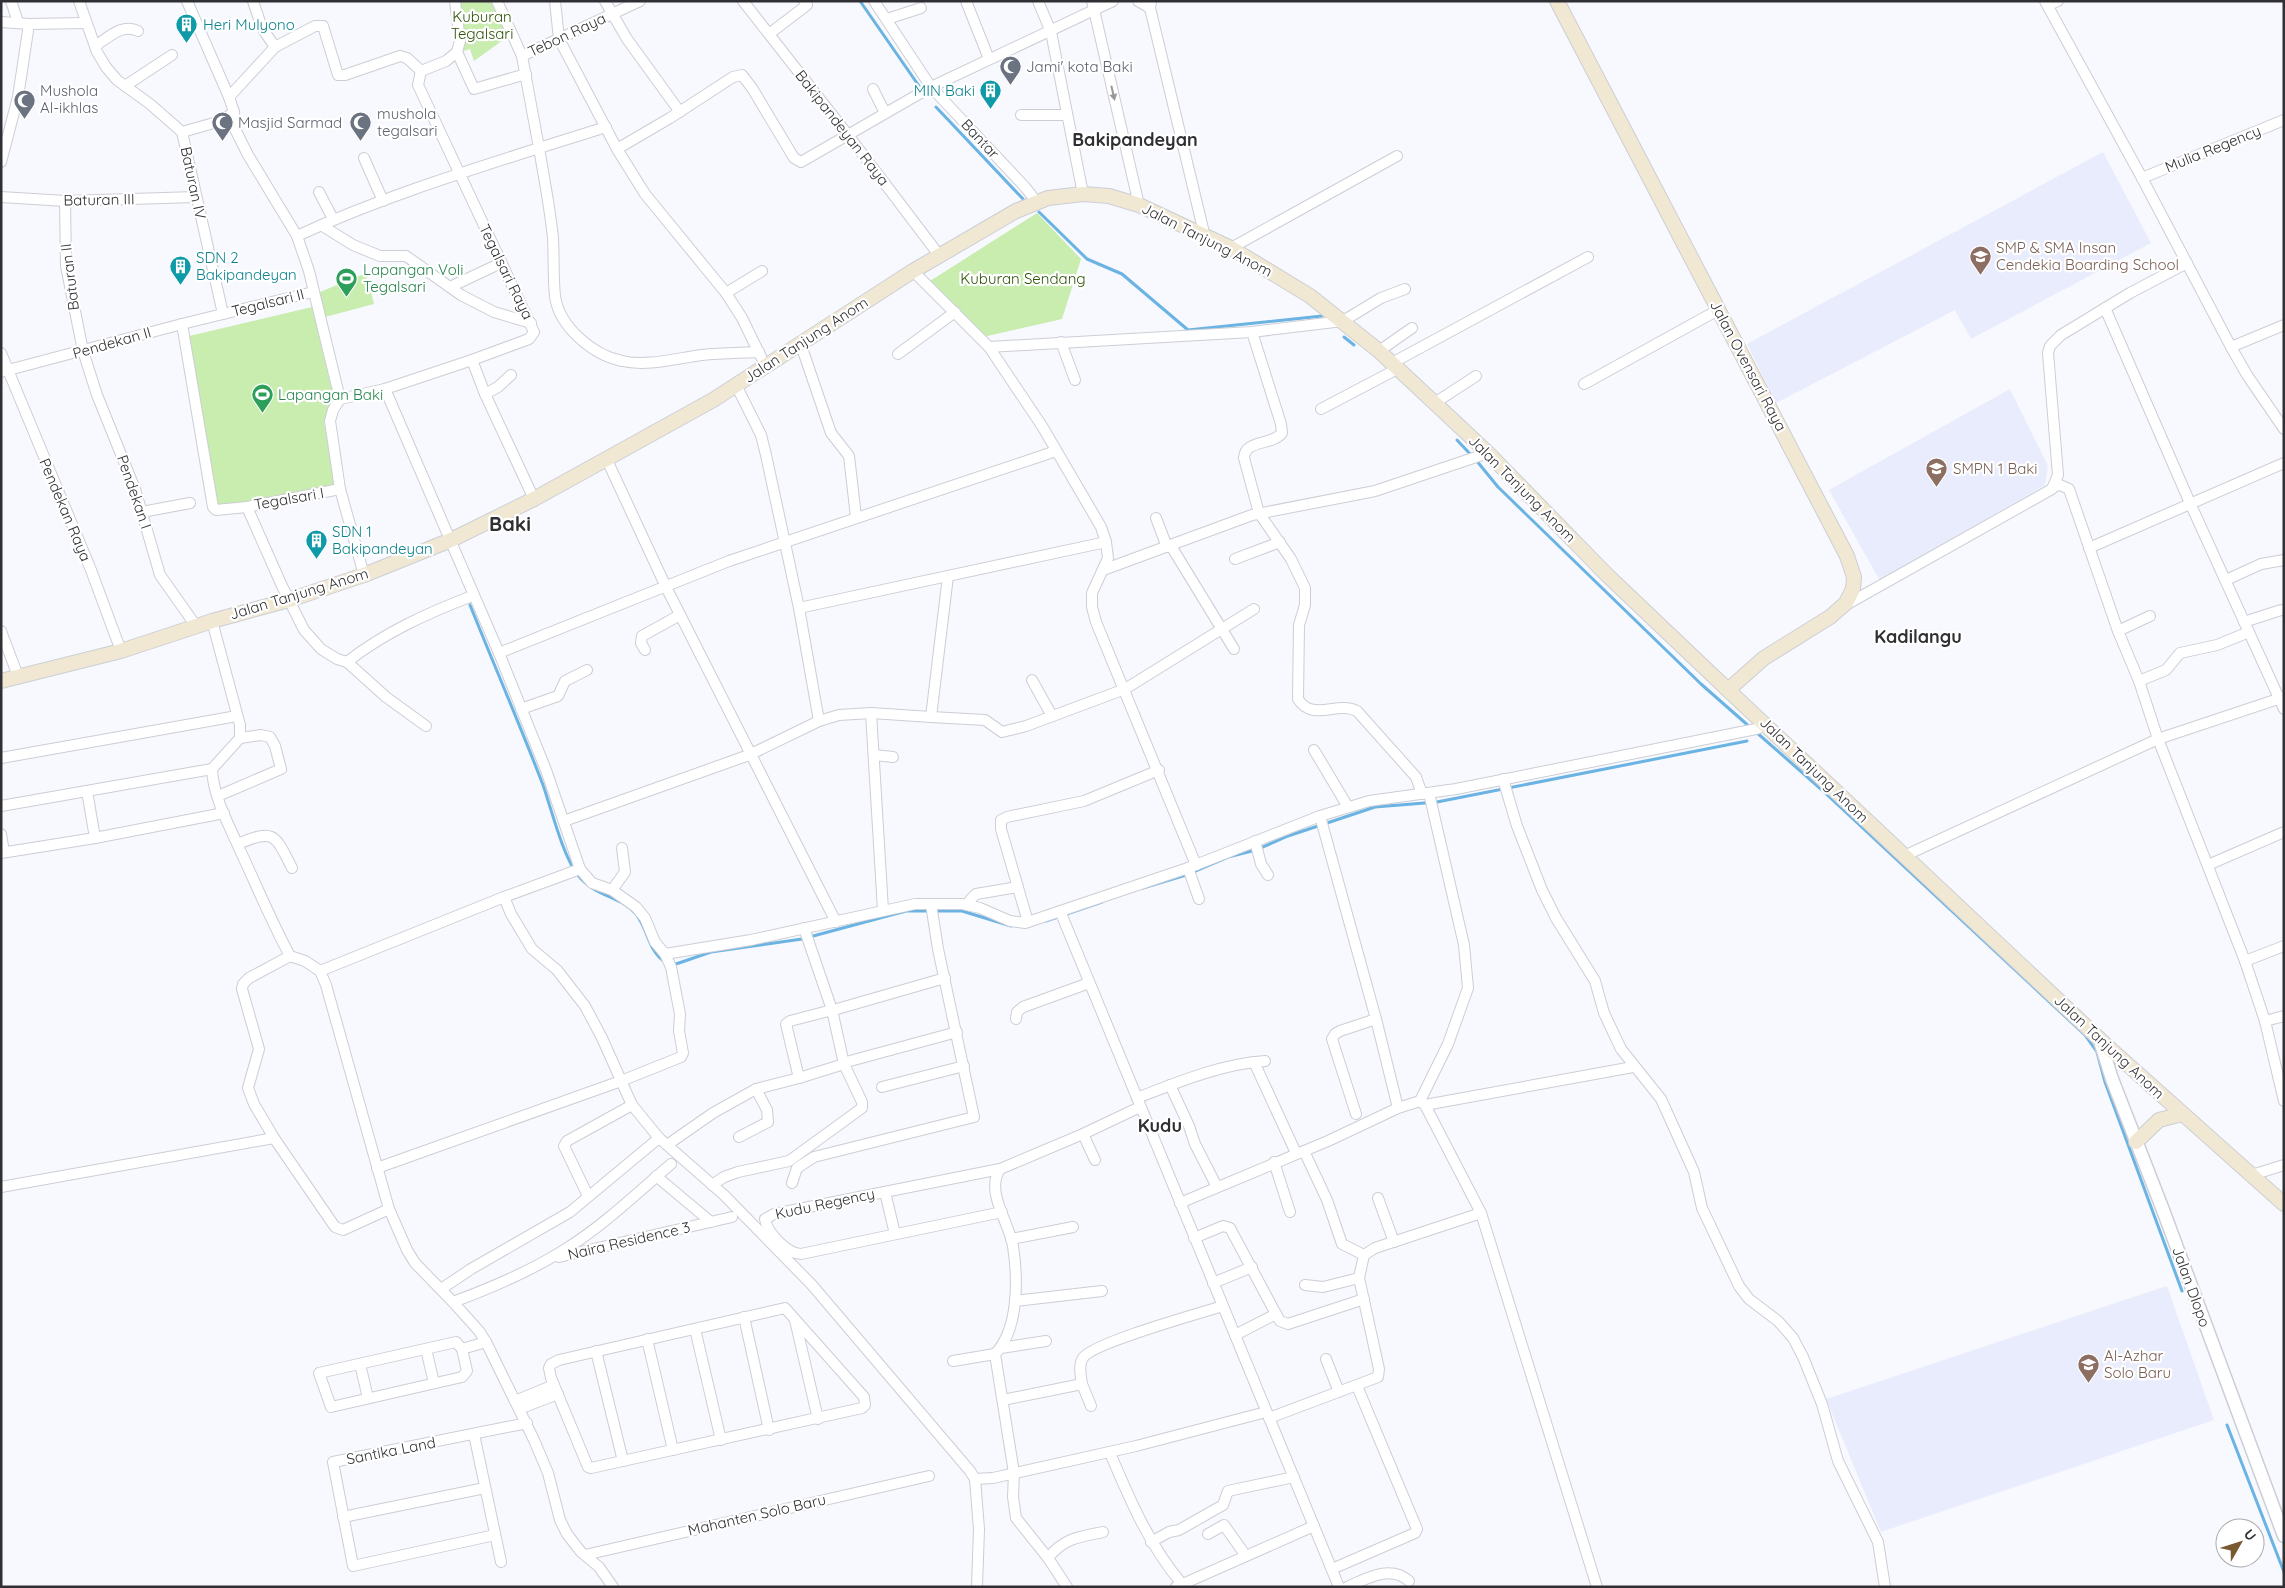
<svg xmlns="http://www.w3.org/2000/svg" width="2285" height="1588" viewBox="0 0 2285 1588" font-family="Quicksand,sans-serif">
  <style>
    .built { fill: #e9ecfc }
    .green { fill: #c9ecaf }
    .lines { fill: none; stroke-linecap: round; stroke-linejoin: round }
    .stream { stroke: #6ab3e3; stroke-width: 3 }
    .minor-casing { stroke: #ccced6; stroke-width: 12 }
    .tertiary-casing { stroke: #ccced6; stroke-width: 15 }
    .secondary-casing { stroke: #ccced6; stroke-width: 16 }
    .minor { stroke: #fff; stroke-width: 10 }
    .tertiary { stroke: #fff; stroke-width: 12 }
    .secondary { stroke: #f1e8d3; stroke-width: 14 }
    .oneway { fill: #98989a }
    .labels { text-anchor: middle; stroke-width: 4.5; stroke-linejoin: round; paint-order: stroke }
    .park-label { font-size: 15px; fill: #305207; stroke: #fff }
    .culture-label { font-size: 15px; fill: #0d838f; stroke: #fff; text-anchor: start }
    .street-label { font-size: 15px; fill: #303034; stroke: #fff }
    .worship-label { font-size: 15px; fill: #5b616d; stroke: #fff; text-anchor: start }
    .education-label { font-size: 15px; fill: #785e54; stroke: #fff; text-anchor: start }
    .leisure-label { font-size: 15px; fill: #27864d; stroke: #fff; text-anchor: start }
    .quarter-label { font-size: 18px; font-weight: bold; fill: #303034; stroke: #fff }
    .district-label { font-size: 20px; font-weight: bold; fill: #303034; stroke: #fff }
  </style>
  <rect width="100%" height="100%" fill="#f7f9fe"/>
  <g class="built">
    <polygon points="2103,152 2151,243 1971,339 1955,310 1776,403 1747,344"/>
    <polygon points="2010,389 2048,466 2045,485 1880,581 1829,490"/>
    <polygon points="2167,1286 2214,1420 1881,1532 1826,1399"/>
  </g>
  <g class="green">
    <polygon points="459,1 494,1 510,35 474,61 470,49 463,51"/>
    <polygon points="1037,213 1081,259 1062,319 983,337 930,281"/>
    <polygon points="366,273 374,304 325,317 320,292"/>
    <polygon points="312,307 334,399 324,422 336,491 220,514 185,337"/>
  </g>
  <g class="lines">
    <g class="stream">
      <polyline points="860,1 919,86"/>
      <polyline points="936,107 1023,199"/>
      <polyline points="1039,212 1087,259 1122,274 1188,330 1322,316"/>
      <polyline points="1344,337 1354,345"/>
      <polyline points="1457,440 1472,456"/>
      <polyline points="1476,460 1498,487 1701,684 1751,728"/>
      <path d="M470,605C494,665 520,725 543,785C552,811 562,853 577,874C594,897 621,896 636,914C648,929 648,951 665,962"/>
      <polyline points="1756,732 1822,790 2085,1035 2097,1052 2105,1082 2182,1291"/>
      <polyline points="1143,888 1186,875 1228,857 1256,850 1288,836 1375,807 1437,802 1747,741"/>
      <polyline points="1046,921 1102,902"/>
      <polyline points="671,963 676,964 711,952 802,939 906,911 962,911 1011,926"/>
      <polyline points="2227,1425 2284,1572"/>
    </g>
    <defs>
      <g id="minor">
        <polyline points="11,1 18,22"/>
        <polyline points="79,1 97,52 106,67 117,80 150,104 182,132 223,314"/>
        <polyline points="187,1 229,97 234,112 235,129 248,155 297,236 309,271 340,399 385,389 499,653 546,770 580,869 592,883 612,890 636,907 645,918 655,942 665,954 751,940 915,904 962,904 980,908 1010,921 1025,923 1188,868 1320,816 1369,801 1456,789 1756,729 1767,725"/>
        <polyline points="253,1 262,28 275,47 315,26 323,26 338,75 345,75 400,56 407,58 421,71"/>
        <polyline points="555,1 559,39 617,149 645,194 726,293 742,318 761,357"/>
        <polyline points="605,1 627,39 680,112"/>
        <polyline points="743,1 848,135 939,255"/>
        <polyline points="874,1 931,87 1025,187 1036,201"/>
        <polyline points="966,1 989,59"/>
        <polyline points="1038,1 1051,32 1083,194"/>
        <polyline points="1092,1 1139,205"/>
        <polyline points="1138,1 1150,8"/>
        <polyline points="1151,1 1150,8 1205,237"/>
        <polyline points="2045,1 2142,178 2231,347 2247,375 2284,429"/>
        <polyline points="2048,5 2058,1"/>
        <polyline points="887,19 921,8"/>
        <polyline points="1,22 29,24"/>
        <polyline points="769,34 807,5 804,1"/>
        <path d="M95,46C108,38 122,23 138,31"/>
        <polyline points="457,52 474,89 526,74"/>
        <polyline points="522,56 640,1"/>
        <polyline points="421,71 418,85 534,332 529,339 472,360 485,394 534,499"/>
        <polyline points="421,71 446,61 457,52 460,41 455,1"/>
        <polyline points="125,86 172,55"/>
        <polyline points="873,89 885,113"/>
        <polyline points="229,97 275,47"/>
        <polyline points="1021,115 1067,115"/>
        <path d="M606,127L539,148C544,178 550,208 553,238C554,257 553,277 555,296C559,327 593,355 622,361C648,367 677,358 702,355C721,353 740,353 759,352"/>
        <polyline points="182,132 221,121 234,112"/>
        <polyline points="617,149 670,118 733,77 742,75 752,88 794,158 801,162 931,87 1113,1"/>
        <polyline points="364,158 383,201"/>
        <polyline points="1,162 18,97 29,24 86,23"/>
        <polyline points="2142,178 2284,120"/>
        <polyline points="319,192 333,219"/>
        <polyline points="1,197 65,201 196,197"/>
        <polyline points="65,201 66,266 83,351 97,395 135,489 160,575 196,626"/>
        <polyline points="321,225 353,245 380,256 406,256 461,295 494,312 531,323"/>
        <path d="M297,236C375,200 457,174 539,148L522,56L497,1"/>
        <polyline points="1231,248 1397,156"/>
        <polyline points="913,271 989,347 1042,426 1101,527 1106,542 1108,558 1092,593 1092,607 1096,622 1196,865"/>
        <polyline points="450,287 501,263"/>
        <polyline points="726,293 762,271"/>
        <polyline points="2105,308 2190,503 2284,709"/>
        <polyline points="182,324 213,507 216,510 247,507 340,489 330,421 333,410 340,399"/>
        <path d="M1252,332L1281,424L1282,433C1272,446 1245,439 1244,458L1259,513L1291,559L1305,588V605L1299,625L1298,699C1312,722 1337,701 1357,711L1416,777L1422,794"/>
        <polyline points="1061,342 1075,380"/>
        <polyline points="801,345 831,433 849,456 856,517"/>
        <polyline points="989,347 1252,332 1343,321 1381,298 1405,289"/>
        <polyline points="2231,347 2284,325"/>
        <polyline points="1379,351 1412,328"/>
        <polyline points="1,353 91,570 121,651"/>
        <polyline points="898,354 955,312"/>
        <polyline points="1392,363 1588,257"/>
        <polyline points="1,372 182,324 313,292"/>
        <polyline points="1584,384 1718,310"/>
        <polyline points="736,385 761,435 766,455 799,608 819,721"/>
        <polyline points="385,389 472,360"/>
        <polyline points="485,394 498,387 511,375"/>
        <polyline points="1436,402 1476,376"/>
        <polyline points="1321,409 1399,368"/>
        <polyline points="607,460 666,587 836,922"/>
        <polyline points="2053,487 2060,485 2069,489 2118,631 2139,681 2158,739 2245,961 2265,1021 2284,1101"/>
        <polyline points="340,489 364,575"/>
        <path d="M247,507L282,586L304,630L321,649L337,659L347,662C385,632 428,613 472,596"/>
        <polyline points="142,512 190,503"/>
        <polyline points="1156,518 1167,547"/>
        <polyline points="1171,546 1234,649"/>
        <polyline points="2089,548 2284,463"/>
        <polyline points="1235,559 1280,542"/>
        <polyline points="1103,570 1252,515 1375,491 1488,453"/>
        <polyline points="2226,580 2261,564 2284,560"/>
        <polyline points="1844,606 2052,489 2058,475 2048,353 2050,346 2061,335 2130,293 2187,263"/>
        <polyline points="799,608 1106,542"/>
        <path d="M212,621L240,725V738L212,769C213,796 228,823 239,848C256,884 271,921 290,956L305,961L320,971L504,897L580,869"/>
        <polyline points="2244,622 2281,610"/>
        <polyline points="1,631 18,676"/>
        <polyline points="2118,631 2150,616"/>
        <polyline points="645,650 641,643 642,636 680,615"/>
        <polyline points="499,653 729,561 1056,451"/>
        <polyline points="347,662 386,697 426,726"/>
        <polyline points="1032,680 1052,716"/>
        <polyline points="2139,681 2166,670 2180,653 2217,645 2249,632"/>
        <polyline points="521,709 558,696 565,681 587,670"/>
        <polyline points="871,713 883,910"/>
        <polyline points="931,717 985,720 1002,732 1026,726 1125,689 1254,609"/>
        <polyline points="1314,750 1348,807"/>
        <polyline points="874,755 893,757"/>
        <polyline points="1,758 237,716"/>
        <polyline points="1503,779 1517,826 1542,890 1556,918 1595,981 1604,1013 1621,1049 1661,1099 1694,1172 1702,1208 1739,1286 1749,1299 1778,1321 1793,1338 1803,1357 1822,1404 1838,1461 1878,1542 1885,1587"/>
        <polyline points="87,791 95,838"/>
        <polyline points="218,796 281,769 275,746 270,737 261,735 240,738"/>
        <polyline points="1,806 212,769"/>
        <polyline points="1320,816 1376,1019 1398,1108"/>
        <polyline points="564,821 749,755 819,721 839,715 871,713 931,717 948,576"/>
        <polyline points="1,834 4,852"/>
        <polyline points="1255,841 1261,864 1268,875"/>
        <path d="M238,844C275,828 275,835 292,868"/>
        <polyline points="1,853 95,838 224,813"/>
        <polyline points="1904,856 2158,739 2284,697"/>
        <polyline points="2208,865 2284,832"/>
        <polyline points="1188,868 1199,899"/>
        <polyline points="612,890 625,872 622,848"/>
        <polyline points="969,905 970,900 976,894 1018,887"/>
        <polyline points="1060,911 1339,1587"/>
        <polyline points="1028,922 1001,829 1001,820 1007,817 1084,801 1159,770"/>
        <polyline points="290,956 249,978 243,984 242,989 259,1049 248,1088 254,1104 274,1138 335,1227 343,1230 389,1209"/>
        <polyline points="2245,961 2284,946"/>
        <polyline points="320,971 326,985 389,1209 407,1250 415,1263 453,1302 479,1331 486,1342 534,1440 548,1473 560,1520 567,1534 581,1552 599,1567 613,1587"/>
        <polyline points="837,1009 945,978"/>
        <polyline points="1016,1019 1017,1012 1023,1007 1089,983"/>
        <polyline points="2265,1021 2284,1016"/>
        <polyline points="850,1061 957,1032"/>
        <polyline points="1254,1062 1296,1153"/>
        <polyline points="799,1078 844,1064"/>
        <polyline points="1170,1085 1189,1126 1195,1144 1217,1187"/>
        <polyline points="882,1087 964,1066"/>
        <path d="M1137,1098C1178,1082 1221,1064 1265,1061"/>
        <polyline points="1425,1105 1633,1067"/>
        <polyline points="1356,1114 1332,1039 1335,1034 1340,1031 1376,1019"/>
        <polyline points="1083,1134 1095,1160"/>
        <polyline points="739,1137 768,1122 767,1110 756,1089"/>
        <polyline points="659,1138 724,1195 812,1285 970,1471 975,1479 993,1478 1136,1446 1266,1412"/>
        <polyline points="667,1145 713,1113 756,1089 799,1078 786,1024 790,1021 832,1010"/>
        <polyline points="1304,1151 1327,1200 1342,1244 1364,1255"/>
        <polyline points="1274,1162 1290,1212"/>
        <polyline points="377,1168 621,1081 681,1057 683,1053 679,1031 680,1014 671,967 665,954"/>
        <path d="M1000,1169L774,1214L765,1219C767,1233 788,1254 801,1254L1002,1212"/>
        <polyline points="2252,1175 2284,1165"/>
        <polyline points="656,1176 711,1222"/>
        <polyline points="792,1183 797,1168 814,1157 974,1117 938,949 931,904"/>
        <polyline points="712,1185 724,1177 738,1172 789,1161 862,1108 862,1102 844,1064 832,1010 804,928"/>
        <polyline points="1,1187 274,1138"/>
        <polyline points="885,1192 895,1234"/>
        <polyline points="588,1196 564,1146 567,1141 632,1105"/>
        <polyline points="1378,1198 1394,1242"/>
        <polyline points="1180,1203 1328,1141 1398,1108 1420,1101"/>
        <polyline points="1481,1213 1597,1587"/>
        <polyline points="1194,1238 1223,1226 1230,1228 1276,1314 1235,1335"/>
        <polyline points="1011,1239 1073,1227"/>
        <polyline points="559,1257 732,1217"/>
        <polyline points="1213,1283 1252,1267"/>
        <polyline points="1305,1285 1323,1287 1359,1278"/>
        <polyline points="441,1289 471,1269 570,1212 659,1138 632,1105 602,1038 585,1006 557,970 532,949 511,914 504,897"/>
        <polyline points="1015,1301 1102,1291"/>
        <path d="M453,1302C491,1288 529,1272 564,1250C603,1226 637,1193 671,1164"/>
        <polygon points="785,1308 864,1397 865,1405 862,1408 591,1468 588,1467 551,1378 549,1368 551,1364 559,1360"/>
        <polyline points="1276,1314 1280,1321 1288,1324 1364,1299"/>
        <polyline points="744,1317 769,1430"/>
        <polyline points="795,1320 818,1419"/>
        <polyline points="695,1329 721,1440"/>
        <polyline points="647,1339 673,1450"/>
        <polyline points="1001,1348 1046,1341"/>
        <polyline points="426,1349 434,1383"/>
        <polyline points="462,1349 467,1371 462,1377 331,1407 319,1373 456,1342 462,1349 486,1342"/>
        <polyline points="596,1351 623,1461"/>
        <polyline points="1326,1359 1339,1392"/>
        <polyline points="953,1361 995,1354"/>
        <polyline points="360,1364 368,1398"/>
        <polyline points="1082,1384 1091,1406"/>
        <path d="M1003,1400L1082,1384C1081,1377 1078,1365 1083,1358C1092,1343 1201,1313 1223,1306"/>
        <polyline points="515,1401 554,1385"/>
        <polyline points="519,1409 558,1394"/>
        <polyline points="1269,1418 1378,1377 1379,1369 1359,1278 1364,1255 1375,1248 1481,1213 1425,1105 1420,1101 1448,1044 1468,988 1464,945 1429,793"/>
        <polyline points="474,1434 501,1562"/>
        <path d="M1110,1453C1130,1500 1149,1545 1182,1584"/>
        <polyline points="975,1479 979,1529 977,1587"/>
        <polyline points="343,1517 485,1488"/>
        <polyline points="1208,1534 1224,1525 1246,1556"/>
        <polyline points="495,1535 353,1566 333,1462 527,1423"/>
        <polyline points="1151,1542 1169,1532 1179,1530 1223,1505 1228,1491 1294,1477"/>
        <polyline points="585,1555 929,1476"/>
        <path d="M1048,1558C1064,1538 1079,1537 1103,1532"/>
        <polyline points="1332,1569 1415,1533 1417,1529 1357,1386"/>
        <path d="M1067,1587L1048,1558L1016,1518L1013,1497L1014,1473L995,1354C1019,1329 1018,1279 1013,1246C1009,1222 985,1192 1000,1169L1083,1134L1140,1107"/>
        <polyline points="1176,1587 1314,1526"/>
        <path d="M1347,1587C1366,1579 1390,1564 1409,1581"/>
      </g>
      <polyline id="tertiary" points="2099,1038 2112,1079 2163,1210 2284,1536"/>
      <g id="secondary">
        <polyline points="1557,1 1847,556 1854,577 1853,589 1846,603 1830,617 1764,658 1728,690"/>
        <polyline points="1,681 121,651 212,621 289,600 364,575 451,540 534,499 713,400 913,271 1016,211 1048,198 1083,194 1109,196 1139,205 1231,248 1310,296 1379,351 1488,453 1606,574 1728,690 2108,1047 2284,1204"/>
        <polyline points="2136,1142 2159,1120 2182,1114"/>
      </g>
    </defs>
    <use href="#minor" class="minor-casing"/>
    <use href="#tertiary" class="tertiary-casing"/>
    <use href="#secondary" class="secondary-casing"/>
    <use href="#minor" class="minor"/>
    <use href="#tertiary" class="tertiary"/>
    <use href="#secondary" class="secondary"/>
  </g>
  <defs><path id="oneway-solid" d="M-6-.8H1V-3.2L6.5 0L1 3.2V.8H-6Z" transform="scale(1.25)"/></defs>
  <use class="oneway" href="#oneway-solid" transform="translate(1113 93) rotate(77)"/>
  <defs>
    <symbol id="building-pin" viewBox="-11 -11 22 30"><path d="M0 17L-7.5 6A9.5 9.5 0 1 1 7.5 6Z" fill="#0f9aa8" stroke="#fff"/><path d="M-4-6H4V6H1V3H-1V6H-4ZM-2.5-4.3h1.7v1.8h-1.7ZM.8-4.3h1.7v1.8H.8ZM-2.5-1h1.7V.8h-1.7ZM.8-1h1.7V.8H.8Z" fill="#fff"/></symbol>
    <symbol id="mosque-pin" viewBox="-11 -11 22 30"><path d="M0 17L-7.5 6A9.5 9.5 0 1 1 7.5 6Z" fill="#6b7280" stroke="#fff"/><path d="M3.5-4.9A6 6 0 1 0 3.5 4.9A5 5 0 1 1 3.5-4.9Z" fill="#fff"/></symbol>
    <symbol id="school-pin" viewBox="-11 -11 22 30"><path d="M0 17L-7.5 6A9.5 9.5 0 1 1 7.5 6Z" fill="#8d6e63" stroke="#fff"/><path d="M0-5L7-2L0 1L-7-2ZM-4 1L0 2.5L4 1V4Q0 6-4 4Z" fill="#fff"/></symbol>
    <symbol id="stadium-pin" viewBox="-11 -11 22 30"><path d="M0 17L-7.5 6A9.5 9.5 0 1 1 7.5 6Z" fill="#2e9e5b" stroke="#fff"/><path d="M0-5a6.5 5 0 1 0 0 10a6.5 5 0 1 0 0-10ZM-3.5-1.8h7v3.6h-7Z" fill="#fff"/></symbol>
  </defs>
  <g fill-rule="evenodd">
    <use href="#building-pin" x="174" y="12" width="25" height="34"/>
    <use href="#mosque-pin" x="998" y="54" width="25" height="34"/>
    <use href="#building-pin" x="978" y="78" width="25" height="34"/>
    <use href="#mosque-pin" x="12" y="88" width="25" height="34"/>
    <use href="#mosque-pin" x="210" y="110" width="25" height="34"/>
    <use href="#mosque-pin" x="348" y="110" width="25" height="34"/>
    <use href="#school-pin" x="1968" y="244" width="25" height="34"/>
    <use href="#building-pin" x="168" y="254" width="25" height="34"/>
    <use href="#stadium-pin" x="334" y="266" width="25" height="34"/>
    <use href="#stadium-pin" x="250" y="382" width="25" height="34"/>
    <use href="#school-pin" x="1924" y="456" width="25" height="34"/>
    <use href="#building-pin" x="304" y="528" width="25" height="34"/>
    <use href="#school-pin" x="2076" y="1352" width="25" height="34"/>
  </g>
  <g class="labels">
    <g class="park-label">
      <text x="482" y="22">Kuburan<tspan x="482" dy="17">Tegalsari</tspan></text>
      <text x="1023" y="284">Kuburan Sendang</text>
    </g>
    <g class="culture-label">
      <text x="203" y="30">Heri Mulyono</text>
      <text x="975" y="96" text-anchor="end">MIN Baki</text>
      <text x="196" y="263">SDN 2<tspan x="196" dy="17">Bakipandeyan</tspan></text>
      <text x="332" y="537">SDN 1<tspan x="332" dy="17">Bakipandeyan</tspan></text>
    </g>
    <g class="street-label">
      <text transform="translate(567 35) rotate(-25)" y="5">Tebon Raya</text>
      <text transform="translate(842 128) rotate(52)" y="5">Bakipandeyan Raya</text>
      <text transform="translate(980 139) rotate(47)" y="5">Bantar</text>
      <text transform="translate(2213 149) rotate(-22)" y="5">Mulia Regency</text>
      <text transform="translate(193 183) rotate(78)" y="5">Baturan IV</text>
      <text transform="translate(99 200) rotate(-1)" y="5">Baturan III</text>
      <text transform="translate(1207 240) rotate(27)" y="5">Jalan Tanjung Anom</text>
      <text transform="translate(506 272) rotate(64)" y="5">Tegalsari Raya</text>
      <text transform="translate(70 277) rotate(-97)" y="5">Baturan II</text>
      <text transform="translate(268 303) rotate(-14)" y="5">Tegalsari II</text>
      <text transform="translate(806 340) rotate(-33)" y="5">Jalan Tanjung Anom</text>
      <text transform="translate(112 343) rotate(-16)" y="5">Pendekan II</text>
      <text transform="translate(1748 366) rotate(62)" y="5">Jalan Ovensari Raya</text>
      <text transform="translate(1522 489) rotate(45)" y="5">Jalan Tanjung Anom</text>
      <text transform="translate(134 492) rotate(71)" y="5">Pendekan I</text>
      <text transform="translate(289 499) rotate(-10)" y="5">Tegalsari I</text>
      <text transform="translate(65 510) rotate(67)" y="5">Pendekan Raya</text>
      <text transform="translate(299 594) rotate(-17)" y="5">Jalan Tanjung Anom</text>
      <text transform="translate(1814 770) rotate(44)" y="5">Jalan Tanjung Anom</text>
      <text transform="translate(2109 1047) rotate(43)" y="5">Jalan Tanjung Anom</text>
      <text transform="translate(825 1204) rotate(-12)" y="5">Kudu Regency</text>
      <text transform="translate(629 1241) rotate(-13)" y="5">Naira Residence 3</text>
      <text transform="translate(2191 1287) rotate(70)" y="5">Jalan Dlopo</text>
      <text transform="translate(391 1451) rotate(-11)" y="5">Santika Land</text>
      <text transform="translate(757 1515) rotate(-13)" y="5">Mahanten Solo Baru</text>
    </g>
    <g class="worship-label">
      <text x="1026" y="72">Jami' kota Baki</text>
      <text x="40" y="96">Mushola<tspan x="40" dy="17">Al-ikhlas</tspan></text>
      <text x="377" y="119">mushola<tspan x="377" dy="17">tegalsari</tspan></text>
      <text x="238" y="128">Masjid Sarmad</text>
    </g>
    <g class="education-label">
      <text x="1996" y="253">SMP &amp; SMA Insan<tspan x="1996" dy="17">Cendekia Boarding School</tspan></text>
      <text x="1953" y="474">SMPN 1 Baki</text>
      <text x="2104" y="1361">Al-Azhar<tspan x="2104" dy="17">Solo Baru</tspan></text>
    </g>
    <g class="leisure-label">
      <text x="363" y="275">Lapangan Voli<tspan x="363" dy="17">Tegalsari</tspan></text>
      <text x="278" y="400">Lapangan Baki</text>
    </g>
    <g class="quarter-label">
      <text x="1135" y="146">Bakipandeyan</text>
      <text x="1918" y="643">Kadilangu</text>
      <text x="1160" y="1132">Kudu</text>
    </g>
    <g class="district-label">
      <text x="510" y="531">Baki</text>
    </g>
  </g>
  <rect width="2285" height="1588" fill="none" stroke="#303034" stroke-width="5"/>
  <g transform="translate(2240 1543) rotate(51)"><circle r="24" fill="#ffffff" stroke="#acacae"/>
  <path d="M0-4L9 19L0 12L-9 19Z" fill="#79592f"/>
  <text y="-8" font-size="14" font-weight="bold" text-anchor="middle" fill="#303034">U</text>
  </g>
</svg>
